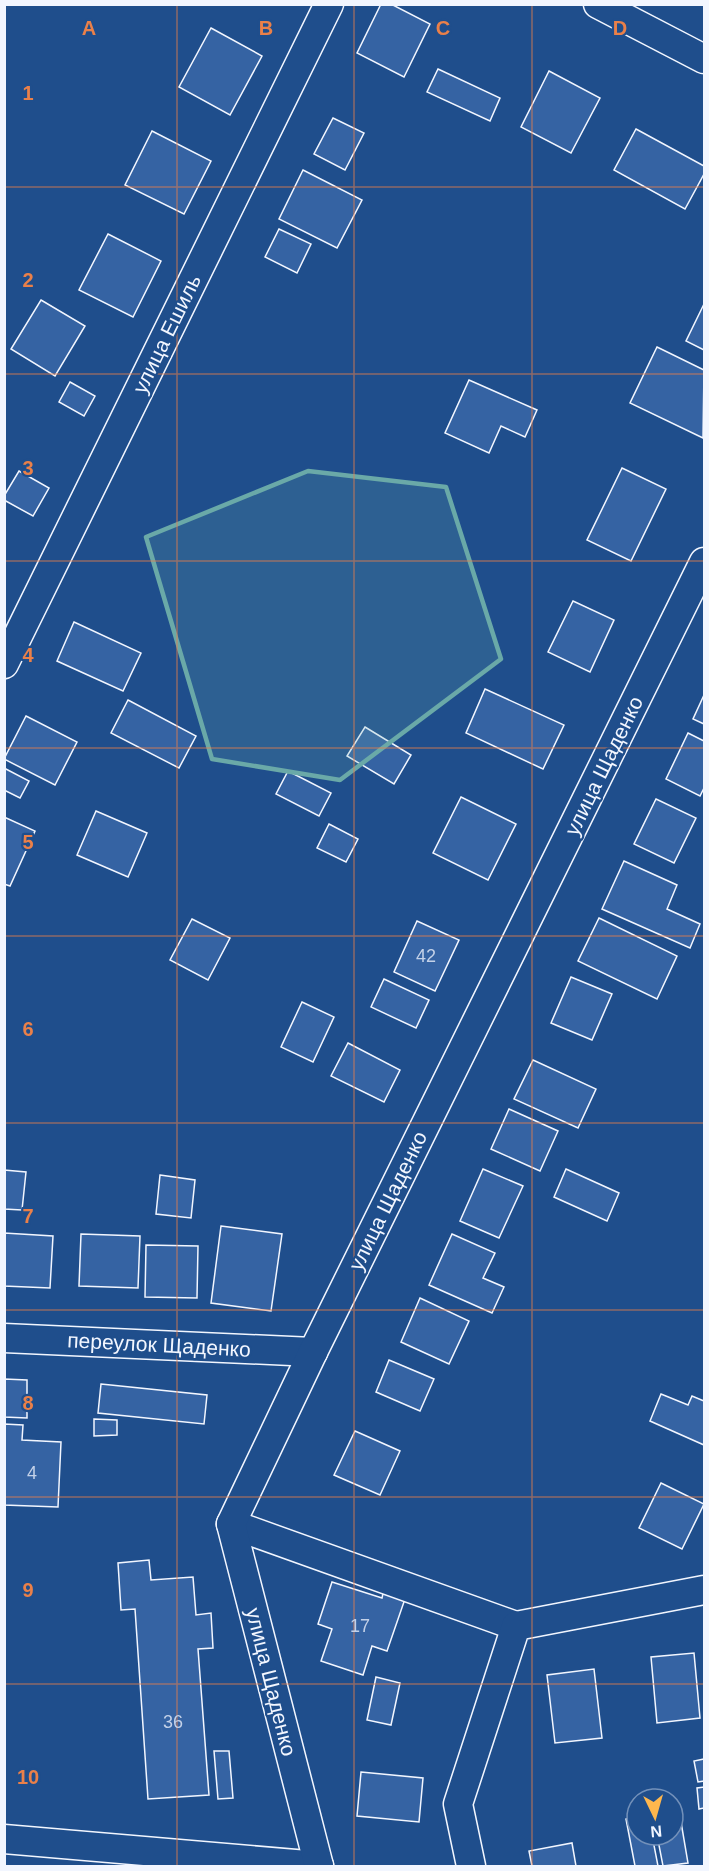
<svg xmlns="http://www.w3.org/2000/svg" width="709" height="1871" viewBox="0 0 709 1871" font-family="Arial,sans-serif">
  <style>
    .building { fill: #3563a3; stroke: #f2f6ff; stroke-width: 1.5 }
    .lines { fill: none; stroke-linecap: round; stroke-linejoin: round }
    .minor-casing { stroke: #f2f6ff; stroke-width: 31 }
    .minor { stroke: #1f4e8c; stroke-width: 28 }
    .marked { fill: #6aa9a8; fill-opacity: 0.2; stroke: #6aa9a8; stroke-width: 4.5; stroke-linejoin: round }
    .grid { fill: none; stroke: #ea8049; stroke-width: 1.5; stroke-opacity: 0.55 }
    .labels { text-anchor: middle; stroke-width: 4.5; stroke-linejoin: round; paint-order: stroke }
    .number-label { font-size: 18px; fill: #c3d1e8 }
    .street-label { font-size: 21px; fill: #f2f6ff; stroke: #1f4e8c }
    .grid-label { font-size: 20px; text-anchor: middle; font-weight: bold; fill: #ea8049; stroke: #1f4e8c; stroke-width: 4.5; stroke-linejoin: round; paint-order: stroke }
  </style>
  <rect width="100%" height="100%" fill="#1f4e8c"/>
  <g class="building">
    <polygon points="381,4 391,4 430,24 404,77 357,53"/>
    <polygon points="211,28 262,56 230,115 179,87"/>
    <polygon points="438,69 500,98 490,121 427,92"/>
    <polygon points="549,71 600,98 571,153 521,127"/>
    <polygon points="333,118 364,133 345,170 314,154"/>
    <polygon points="636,129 704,166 704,174 685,209 614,170"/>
    <polygon points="152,131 211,161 184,214 125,185"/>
    <polygon points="303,170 362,200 337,248 279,219"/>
    <polygon points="279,229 311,244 297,273 265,257"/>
    <polygon points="108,234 161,261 133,317 79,290"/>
    <polygon points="41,300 85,326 55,376 11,349"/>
    <polygon points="704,304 704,350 686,341"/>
    <polygon points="657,347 704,370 703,438 630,403"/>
    <polygon points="469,380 537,410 525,437 501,426 489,453 445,433"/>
    <polygon points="70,382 95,396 84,416 59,402"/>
    <polygon points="622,468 666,489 631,561 587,540"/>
    <polygon points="19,471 49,488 33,516 4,500 4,496"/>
    <polygon points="573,601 614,620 590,672 548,652"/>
    <polygon points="74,622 141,653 123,691 57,661"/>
    <polygon points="485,689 564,725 543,769 466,733"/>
    <polygon points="704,695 704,724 693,719"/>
    <polygon points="128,700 196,736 179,768 111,733"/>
    <polygon points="26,716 77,742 55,785 4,759"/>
    <polygon points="365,727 411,755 394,784 347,756"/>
    <polygon points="688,733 704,741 704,788 700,796 666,779"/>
    <polygon points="4,768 29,781 20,798 4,790"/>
    <polygon points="288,771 331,793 319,816 276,794"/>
    <polygon points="461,797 516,824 488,880 433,853"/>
    <polygon points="656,799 696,818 674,863 634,844"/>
    <polygon points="96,811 147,833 128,877 77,855"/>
    <polygon points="4,817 35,831 10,886 4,884"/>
    <polygon points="329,824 358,839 346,862 317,848"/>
    <polygon points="624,861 677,885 667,909 700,924 690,948 602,909"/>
    <polygon points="599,918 677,956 657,999 578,961"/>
    <polygon points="192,919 230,938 208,980 170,960"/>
    <polygon points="417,921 459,940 435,991 394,972"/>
    <polygon points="571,977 612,994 592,1040 551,1023"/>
    <polygon points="384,979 429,1000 416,1028 371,1007"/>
    <polygon points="302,1002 334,1017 313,1062 281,1047"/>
    <polygon points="348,1043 400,1070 384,1102 331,1076"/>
    <polygon points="533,1060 596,1089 578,1128 514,1099"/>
    <polygon points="509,1109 558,1131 540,1171 491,1149"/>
    <polygon points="483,1169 523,1186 499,1238 460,1221"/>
    <polygon points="566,1169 619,1193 607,1221 554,1197"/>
    <polygon points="4,1170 26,1172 22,1210 4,1209"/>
    <polygon points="160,1175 195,1180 191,1218 156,1214"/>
    <polygon points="221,1226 282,1234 271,1311 211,1303"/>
    <polygon points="4,1233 53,1236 50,1288 4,1286"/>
    <polygon points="81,1234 140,1236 138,1288 79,1286"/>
    <polygon points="452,1234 495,1253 483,1278 504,1287 492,1313 429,1285"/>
    <polygon points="146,1245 198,1246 197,1298 145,1297"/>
    <polygon points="420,1298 469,1321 449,1364 401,1342"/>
    <polygon points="389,1360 434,1379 420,1411 376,1392"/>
    <polygon points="4,1379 27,1380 27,1418 4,1417"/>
    <polygon points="101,1384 207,1395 204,1424 98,1413"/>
    <polygon points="661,1394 688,1405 692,1396 704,1401 704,1445 650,1421"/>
    <polygon points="94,1419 117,1420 117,1435 94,1436"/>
    <polygon points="4,1424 23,1425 22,1440 61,1442 58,1507 4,1505"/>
    <polygon points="355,1431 400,1451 380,1495 334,1475"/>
    <polygon points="661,1483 704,1504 682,1549 639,1528"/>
    <polygon points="149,1560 151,1580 193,1577 196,1615 211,1613 213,1648 198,1649 209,1795 148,1799 135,1609 121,1610 118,1563"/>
    <polygon points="332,1582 382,1598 384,1589 406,1596 387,1651 372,1646 363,1675 321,1661 332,1629 318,1624"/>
    <polygon points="694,1653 700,1718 657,1723 651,1657"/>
    <polygon points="594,1669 602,1738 555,1743 547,1675"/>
    <polygon points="376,1677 400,1683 391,1725 367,1720"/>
    <polygon points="214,1751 229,1751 233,1798 218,1799"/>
    <polygon points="704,1759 704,1781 698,1782 694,1761"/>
    <polygon points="361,1772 423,1778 419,1822 357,1816"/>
    <polygon points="704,1787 704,1808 699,1809 697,1788"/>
    <polygon points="680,1816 688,1863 663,1866 657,1835 673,1835 673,1817"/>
    <polygon points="637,1817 637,1835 652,1835 658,1866 635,1866 626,1819"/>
    <polygon points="572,1843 576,1866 532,1866 529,1851"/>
  </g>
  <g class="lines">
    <defs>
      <g id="minor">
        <polyline points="598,4 704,59"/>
        <polyline points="4,664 329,4"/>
        <polyline points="4,1338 313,1352"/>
        <polyline points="231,1524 516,1626"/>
        <polyline points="4,1839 319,1866"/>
        <polyline points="319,1866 231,1524 313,1352 704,562"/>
        <polyline points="471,1866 458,1804 516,1626 704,1590"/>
      </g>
    </defs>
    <use href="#minor" class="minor-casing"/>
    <use href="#minor" class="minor"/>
  </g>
  <path class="marked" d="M308,471L446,487L501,659L340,780L212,759L146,537Z"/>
  <path class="grid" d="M177,4V1866M354,4V1866M532,4V1866M4,187H704M4,374H704M4,561H704M4,748H704M4,936H704M4,1123H704M4,1310H704M4,1497H704M4,1684H704"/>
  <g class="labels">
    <g class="number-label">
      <text x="426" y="962">42</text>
      <text x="32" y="1479">4</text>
      <text x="360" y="1632">17</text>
      <text x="173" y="1728">36</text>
    </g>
    <g class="street-label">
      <text transform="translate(167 334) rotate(-64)" y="7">улица Ешиль</text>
      <text transform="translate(604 766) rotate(-64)" y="7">улица Щаденко</text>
      <text transform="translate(388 1201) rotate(-64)" y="7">улица Щаденко</text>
      <text transform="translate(159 1345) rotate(3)" y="7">переулок Щаденко</text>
      <text transform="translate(271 1682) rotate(76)" y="7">улица Щаденко</text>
    </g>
  </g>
  <g class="grid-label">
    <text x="89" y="35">A</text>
    <text x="266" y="35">B</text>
    <text x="443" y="35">C</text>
    <text x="620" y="35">D</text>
    <text x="28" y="100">1</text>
    <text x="28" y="287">2</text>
    <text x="28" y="475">3</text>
    <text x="28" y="662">4</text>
    <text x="28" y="849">5</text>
    <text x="28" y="1036">6</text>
    <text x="28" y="1223">7</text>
    <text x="28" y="1410">8</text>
    <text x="28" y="1597">9</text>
    <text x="28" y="1784">10</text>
  </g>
  <rect width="709" height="1871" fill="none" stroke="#f2f6ff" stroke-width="12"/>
  <g transform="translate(655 1817) rotate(175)"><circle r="28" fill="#1f4e8c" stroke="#7391ba" stroke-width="1.5"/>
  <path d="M0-4.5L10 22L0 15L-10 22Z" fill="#ffb74d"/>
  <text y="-9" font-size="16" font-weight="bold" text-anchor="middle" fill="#f2f6ff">N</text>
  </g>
</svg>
